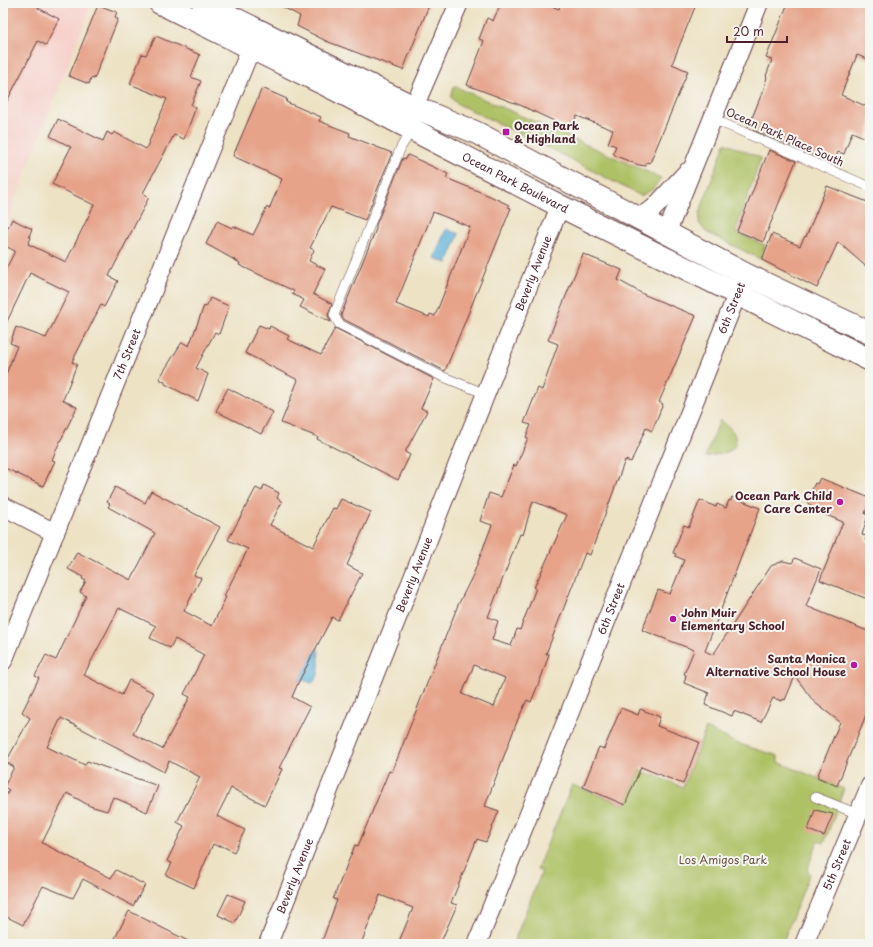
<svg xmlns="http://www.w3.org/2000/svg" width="873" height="947" viewBox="0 0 873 947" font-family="'Playpen Sans',sans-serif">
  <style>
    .built { fill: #f7d0ca }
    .green { fill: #aec165; stroke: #7c7048 }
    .water { fill: #5cb0d8; stroke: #536882 }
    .building { fill: #e6a389; fill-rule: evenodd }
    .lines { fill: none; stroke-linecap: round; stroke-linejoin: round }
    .lane-casing { stroke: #623c42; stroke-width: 10 }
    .street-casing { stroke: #623c42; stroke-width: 20 }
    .secondary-casing { stroke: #623c42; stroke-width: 24 }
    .lane { stroke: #fff; stroke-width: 9 }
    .street { stroke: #fff; stroke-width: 18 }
    .secondary { stroke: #fff; stroke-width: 22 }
    .poi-dot { fill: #b5179e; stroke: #f6f6f2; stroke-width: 1.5 }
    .labels { text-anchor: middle; stroke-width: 4; stroke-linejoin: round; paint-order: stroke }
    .poi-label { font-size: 11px; font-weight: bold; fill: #4a1f2b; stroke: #f6f6f2; text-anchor: start }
    .street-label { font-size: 11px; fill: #4a1f2b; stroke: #f6f6f2 }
    .park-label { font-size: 11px; fill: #68503c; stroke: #f6f6f2 }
  </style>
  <rect width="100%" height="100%" fill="#f6f6f2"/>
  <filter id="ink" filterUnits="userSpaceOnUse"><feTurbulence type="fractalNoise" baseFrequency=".025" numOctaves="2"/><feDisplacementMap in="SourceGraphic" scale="8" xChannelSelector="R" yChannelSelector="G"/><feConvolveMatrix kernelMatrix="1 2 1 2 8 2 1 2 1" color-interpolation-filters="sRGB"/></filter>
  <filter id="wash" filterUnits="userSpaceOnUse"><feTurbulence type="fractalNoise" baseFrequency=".012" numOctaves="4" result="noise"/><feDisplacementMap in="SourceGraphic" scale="16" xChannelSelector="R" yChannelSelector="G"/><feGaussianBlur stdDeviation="0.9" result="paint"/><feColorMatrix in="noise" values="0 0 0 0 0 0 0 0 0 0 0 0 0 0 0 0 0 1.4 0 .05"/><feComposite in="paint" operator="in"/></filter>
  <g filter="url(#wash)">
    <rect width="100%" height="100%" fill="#ede2c4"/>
    <polygon class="built" points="3,3 92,3 3,230"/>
    <g class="green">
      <polygon points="454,86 661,178 653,189 641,196 547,147 456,103 451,97"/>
      <polygon points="725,143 761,158 735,232 765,245 760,259 706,232 699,223 700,212"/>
      <path d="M720,420C728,425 742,437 733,448C727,454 713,455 705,457Z"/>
      <polygon points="706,728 736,743 778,756 778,762 844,789 824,843 818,841 807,870 810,873 782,944 513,944 542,871 537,869 572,785 625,805 640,770 683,787"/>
    </g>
    <g class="water">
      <polygon points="446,229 459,234 447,263 434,258"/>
      <path d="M318,648C319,659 322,677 312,683L302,680L298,683L311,657Z"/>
    </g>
    <g id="blocks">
      <g class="building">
        <polygon points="3,3 40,3 38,8 59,19 46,45 38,41 3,109"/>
        <polygon points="275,3 430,3 403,70 326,41 297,26 300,16"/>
        <polygon points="501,3 544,3 559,9 561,3 684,3 695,7 672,64 688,71 650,163 647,162 646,166 639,165 616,156 613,153 616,146 608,143 613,130 577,116 569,128 520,105 467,85 484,41 479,39 487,18 493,21"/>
        <polygon points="788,3 870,3 870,60 857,55 841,95 870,108 870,129 866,138 852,132 844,154 838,152 834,163 748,128 764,88 767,77 766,76 772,60 766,58"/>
        <polygon points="98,5 117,12 115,17 118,19 94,79 91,78 89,84 69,76"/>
        <polygon points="156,36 200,55 191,77 201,81 191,105 196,107 184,139 174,135 143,193 149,197 109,276 118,281 104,307 101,305 72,362 77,364 63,400 77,407 56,450 52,460 55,461 43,486 3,467 3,382 17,346 10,343 16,327 46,338 69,292 30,273 3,330 3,275 15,251 3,245 7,238 4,236 12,219 32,229 29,236 31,238 28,244 66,262 94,205 52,184 71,147 50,136 58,119 103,141 107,132 112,135 114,132 146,149 167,99 130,84 142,54 146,55"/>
        <polygon points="262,88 287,99 286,102 321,117 319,121 350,133 349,136 392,153 365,220 331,207 310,248 314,250 309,261 325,269 313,294 332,304 328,315 331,322 300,307 304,300 292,294 294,291 239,265 240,263 206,244 217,221 232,228 233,226 253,235 267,207 269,209 282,179 233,156"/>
        <polygon points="769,150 796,161 763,242 737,231"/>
        <path d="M408,155L448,174L446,178L490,196L509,205L508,207L511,208L445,371L343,319L341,315L376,229V225L403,158L406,159ZM433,212L470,227L435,316L430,314L429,317L396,304Z"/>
        <polygon points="827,186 870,203 870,270 838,242 817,288 762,260 772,234 800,246 805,236 806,237"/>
        <path d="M583,254L622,270L618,280L645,295L696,316L659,402L663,404L652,431L646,428L631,462L625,460L590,555L585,553L546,654H549L542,675L531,702L527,700L518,719L485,806L499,811L486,842L477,839L451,903L457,905L440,944H398L413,908L380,895L361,944H321L337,900L333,899L355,845L358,846L389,771L392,772L458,605L473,575L492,525L480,521L489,493L501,497L514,465L516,466L528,438L526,437L531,425L524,423L538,388L542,390L558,344L548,340ZM533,501L567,515L534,588H536L520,630L517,629L511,646L492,640L498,621L488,617L520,534L523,535ZM474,665L505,678L494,707L462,694Z"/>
        <polygon points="210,298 229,306 219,334 215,332 196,368 208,374 198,401 165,384 165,382 159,379 182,342 189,346 204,306 206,307"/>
        <polygon points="259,325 269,329 270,326 289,336 287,339 321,355 335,328 434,379 421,408 427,411 405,452 410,455 398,480 317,439 318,437 281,423 298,380 245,353"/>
        <polygon points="228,388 273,412 261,434 216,411"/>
        <polygon points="820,478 870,498 865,514 868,515 862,535 867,536 865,540 870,542 870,600 820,580 843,522 810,508 811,506 807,502 815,483 817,484"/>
        <path d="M264,485L279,493L277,498L282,502L270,525L313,547L333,508L336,509L341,499L371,512L347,565L362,573L338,620L332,617L298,683L292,697L310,707L279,768L282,769L265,805L231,788L217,816L245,830L234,852L220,845L219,847L213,844L194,888L166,875L172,863L167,861L184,826L177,822L200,777L169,761L164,772L61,718L47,747L85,765L87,761L158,786L147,812L113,797L107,811L90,806L67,793L42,843L111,878L116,870L145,885L133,906L83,879L73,898L43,886L23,925L3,915V802L9,790L4,787L14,767L6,762L30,718L22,712L39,678L35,676L46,655L56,660L86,596L80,592L86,581L82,579L83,577L68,569L77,552L131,580L155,533L108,507L110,504L107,502L115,487L145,503L151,491L220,527L194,575L201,578L184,611L212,626L226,597L224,596L248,549L228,540L256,488L262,491ZM119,608L156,626L150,638L170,648L175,639L204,655L184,694L190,697L162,749L133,734L154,693L129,680L122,695L84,675Z"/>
        <polygon points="732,497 760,508 705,651 713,655 771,566 783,561 792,563 795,558 821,569 806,606 870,632 870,705 837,786 817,777 840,722 814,702 795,676 785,700 783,699 782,701 773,698 761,722 734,711 732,716 705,705 709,693 684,683 686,675 684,674 694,650 642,630 658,590 670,594 684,560 675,556 676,554 673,553 684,525 689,527 700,500 716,507 717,504 726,508 729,500 731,501"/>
        <polygon points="621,708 638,715 640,709 660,717 657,726 699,742 683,784 641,767 625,805 583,787 599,747 604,749"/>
        <polygon points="815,810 833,814 824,836 808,830"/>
        <polygon points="228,894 245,901 235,923 218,915"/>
        <polygon points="129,911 194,944 112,944"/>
      </g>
    </g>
  </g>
  <g filter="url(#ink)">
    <use href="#blocks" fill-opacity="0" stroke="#623c42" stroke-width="1"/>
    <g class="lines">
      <defs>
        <g id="lane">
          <polyline points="713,119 870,187"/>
          <polyline points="412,130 401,147 334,315 339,324 441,376 486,394"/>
          <polyline points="815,797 858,814"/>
        </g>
        <g id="street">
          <polyline points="414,107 459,3"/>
          <polyline points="639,217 653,209 687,172"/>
          <polyline points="667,232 759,3"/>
          <polyline points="3,506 55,533"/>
          <path id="s1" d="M3,661L251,48"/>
          <path id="s2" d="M268,944L560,206"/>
          <path id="s3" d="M477,944L742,282"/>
          <path id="s4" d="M804,944L870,786"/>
        </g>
        <g id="secondary">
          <path id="s5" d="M160,3L334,89L560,206L870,360"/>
          <polyline points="203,3 414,107 475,132 745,274 870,333"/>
        </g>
      </defs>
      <use href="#lane" class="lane-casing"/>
      <use href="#street" class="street-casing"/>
      <use href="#secondary" class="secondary-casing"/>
      <use href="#lane" class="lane"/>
      <use href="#street" class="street"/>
      <use href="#secondary" class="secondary"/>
    </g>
  </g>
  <g class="poi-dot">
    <rect x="502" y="128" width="8" height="8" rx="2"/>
    <circle cx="840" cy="502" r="4"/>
    <circle cx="673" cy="619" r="4"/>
    <circle cx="854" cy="665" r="4"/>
  </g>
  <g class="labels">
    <g class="poi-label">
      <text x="514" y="130">Ocean Park<tspan x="514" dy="13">&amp; Highland</tspan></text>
      <text x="832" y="500" text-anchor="end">Ocean Park Child<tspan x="832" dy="13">Care Center</tspan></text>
      <text x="681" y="617">John Muir<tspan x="681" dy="13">Elementary School</tspan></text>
      <text x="846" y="663" text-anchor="end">Santa Monica<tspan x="846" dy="13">Alternative School House</tspan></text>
    </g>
    <g class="street-label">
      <text transform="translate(785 137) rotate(24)" y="4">Ocean Park Place South</text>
      <text dy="4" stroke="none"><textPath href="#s5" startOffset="398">Ocean Park Boulevard</textPath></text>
      <text dy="4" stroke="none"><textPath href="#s2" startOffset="721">Beverly Avenue</textPath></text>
      <text dy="4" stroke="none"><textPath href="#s3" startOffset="685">6th Street</textPath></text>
      <text dy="4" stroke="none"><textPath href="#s1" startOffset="331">7th Street</textPath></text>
      <text dy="4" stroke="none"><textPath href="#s2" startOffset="397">Beverly Avenue</textPath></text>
      <text dy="4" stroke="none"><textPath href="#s3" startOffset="361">6th Street</textPath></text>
      <text dy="4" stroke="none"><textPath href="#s4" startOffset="86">5th Street</textPath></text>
      <text dy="4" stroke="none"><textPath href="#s2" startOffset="73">Beverly Avenue</textPath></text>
    </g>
    <g class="park-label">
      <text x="723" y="864">Los Amigos Park</text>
    </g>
  </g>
  <rect width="873" height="947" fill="none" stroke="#f6f6f2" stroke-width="16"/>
  <path d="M727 36v6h60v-6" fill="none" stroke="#4a1f2b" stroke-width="2"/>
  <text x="733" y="36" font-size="12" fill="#4a1f2b" stroke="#f6f6f2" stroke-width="3" paint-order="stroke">20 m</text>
</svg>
